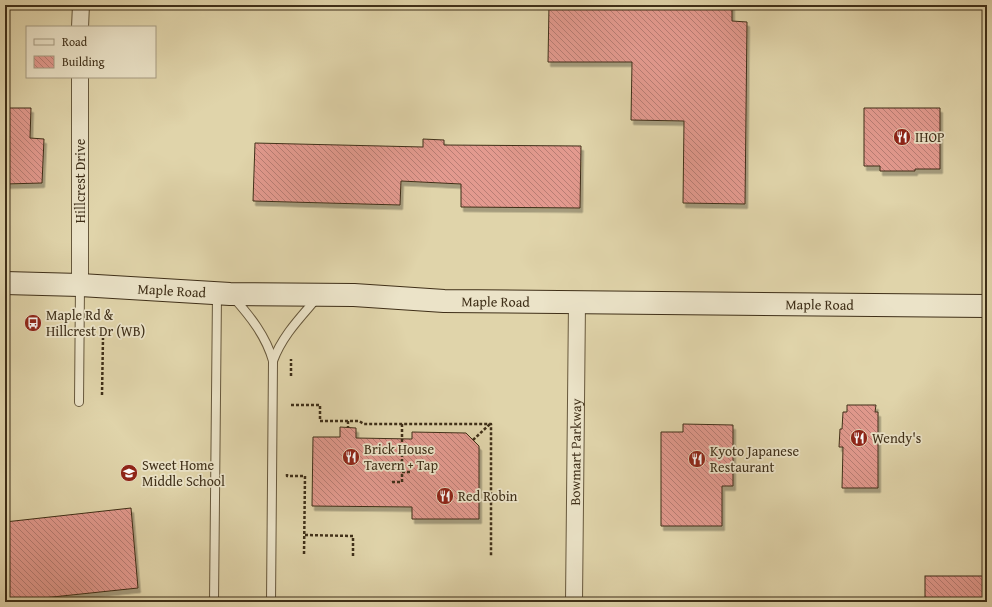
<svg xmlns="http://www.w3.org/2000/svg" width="992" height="607" viewBox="0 0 992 607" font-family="'Gentium Book Plus',serif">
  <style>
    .building { fill: url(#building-back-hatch); stroke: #3f2f18; filter: url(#shadow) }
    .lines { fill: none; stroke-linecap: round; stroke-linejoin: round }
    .service-casing { stroke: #67583c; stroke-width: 10 }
    .minor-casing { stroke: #67583c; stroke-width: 18 }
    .secondary-casing { stroke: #3f2f18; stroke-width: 24 }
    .path { stroke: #3f2f18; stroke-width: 2.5; stroke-dasharray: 3 2; stroke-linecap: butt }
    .service { stroke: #ebe3c8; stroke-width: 8 }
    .minor { stroke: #ebe3c8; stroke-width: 16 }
    .secondary { stroke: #ebe3c8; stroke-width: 22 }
    .labels { text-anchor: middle; stroke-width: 3.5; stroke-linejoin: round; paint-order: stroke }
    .poi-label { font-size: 14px; fill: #3f2f18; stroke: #ebe3c8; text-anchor: start }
    .street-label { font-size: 14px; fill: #3f2f18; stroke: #ebe3c8 }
  </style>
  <defs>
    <pattern id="building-back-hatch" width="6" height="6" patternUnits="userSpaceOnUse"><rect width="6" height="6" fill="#e39a8f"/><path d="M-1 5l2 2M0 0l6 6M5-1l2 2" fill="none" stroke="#b97e74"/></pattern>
    <filter id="shadow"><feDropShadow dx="2.5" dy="4.5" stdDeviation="0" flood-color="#0004"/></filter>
  </defs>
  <rect width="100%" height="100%" fill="#e0d4aa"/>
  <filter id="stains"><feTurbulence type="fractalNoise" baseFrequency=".005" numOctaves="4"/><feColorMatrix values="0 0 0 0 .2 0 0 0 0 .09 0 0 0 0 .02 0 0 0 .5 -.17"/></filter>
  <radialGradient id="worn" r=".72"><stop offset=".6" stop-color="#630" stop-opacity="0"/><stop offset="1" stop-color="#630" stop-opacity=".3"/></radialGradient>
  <g class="building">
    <polygon points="549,5 732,5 732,21 747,22 745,204 683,203 684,121 631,120 632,62 548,62"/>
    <polygon points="5,108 31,108 30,138 44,139 42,183 5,184"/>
    <polygon points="864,108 940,108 940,169 915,169 915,171 880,171 880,166 864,166"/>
    <polygon points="423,139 444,140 444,145 581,146 580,208 461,207 461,184 401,181 400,205 253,201 255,143 423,147"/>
    <polygon points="847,405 876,405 875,412 878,412 878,488 842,488 843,447 839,447 840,429 842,429 843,412 847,412"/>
    <polygon points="683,424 733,425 733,486 722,486 722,526 661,526 661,432 683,432"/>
    <polygon points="340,427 356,428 356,438 412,439 412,432 466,433 479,446 479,519 412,519 412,507 312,506 313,437 340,437"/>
    <polygon points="131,508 138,588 5,602 5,522"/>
    <rect x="925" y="576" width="62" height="26"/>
  </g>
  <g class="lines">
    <defs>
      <g id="service">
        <path d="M233,297C250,316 266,336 273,361L271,602"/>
        <path d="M273,361C282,336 300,318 317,298"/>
        <polyline points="79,402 80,285"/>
        <polyline points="214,602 217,294"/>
      </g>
      <g id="minor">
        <polyline points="80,27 81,5"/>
        <polyline points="80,77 80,285"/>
        <path id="s1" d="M574,602L577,302"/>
      </g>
      <g id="secondary">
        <path id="s2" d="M5,283L80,285L230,294L354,295L444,301L987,306"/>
      </g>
    </defs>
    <use href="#service" class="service-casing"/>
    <use href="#minor" class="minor-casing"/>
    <use href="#secondary" class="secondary-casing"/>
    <g class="path">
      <polyline points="291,376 291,359"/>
      <polyline points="102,395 103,338"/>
      <polyline points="291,405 320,405 320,421 359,421 364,424 491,424 491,557"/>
      <polyline points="348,421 348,428"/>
      <polyline points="473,440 490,424"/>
      <polyline points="402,472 412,472"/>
      <polyline points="287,474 287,476 305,476 304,556"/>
      <polyline points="392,482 402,482 402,424"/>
      <polyline points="305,535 353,536 353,557"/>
    </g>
    <use href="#service" class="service"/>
    <use href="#minor" class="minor"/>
    <use href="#secondary" class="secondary"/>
  </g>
  <defs>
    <symbol id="restaurant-disc" viewBox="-11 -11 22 22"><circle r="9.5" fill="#8f2418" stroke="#ebe3c8"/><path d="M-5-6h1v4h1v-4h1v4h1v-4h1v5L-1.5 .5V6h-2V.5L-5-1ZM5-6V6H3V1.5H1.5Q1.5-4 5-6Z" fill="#fff"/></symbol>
    <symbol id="bus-disc" viewBox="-11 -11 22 22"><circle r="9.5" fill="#8f2418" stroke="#ebe3c8"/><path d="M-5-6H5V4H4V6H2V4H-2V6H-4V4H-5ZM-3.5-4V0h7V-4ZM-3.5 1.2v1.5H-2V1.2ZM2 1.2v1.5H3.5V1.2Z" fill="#fff"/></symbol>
    <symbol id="school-disc" viewBox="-11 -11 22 22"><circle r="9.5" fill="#8f2418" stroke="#ebe3c8"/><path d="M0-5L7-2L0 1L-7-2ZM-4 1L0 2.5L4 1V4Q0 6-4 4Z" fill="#fff"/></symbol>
  </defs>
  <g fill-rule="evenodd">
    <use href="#restaurant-disc" x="892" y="127" width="20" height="20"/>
    <use href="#bus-disc" x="23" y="313" width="20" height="20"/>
    <use href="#restaurant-disc" x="849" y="428" width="20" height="20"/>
    <use href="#restaurant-disc" x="341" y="447" width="20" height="20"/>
    <use href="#restaurant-disc" x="687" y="449" width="20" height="20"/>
    <use href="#school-disc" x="119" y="463" width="20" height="20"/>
    <use href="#restaurant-disc" x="435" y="486" width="20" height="20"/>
  </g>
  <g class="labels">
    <g class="poi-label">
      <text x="915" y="142">IHOP</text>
      <text x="46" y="320">Maple Rd &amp;<tspan x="46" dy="16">Hillcrest Dr (WB)</tspan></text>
      <text x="872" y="443">Wendy's</text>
      <text x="364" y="454">Brick House<tspan x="364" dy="16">Tavern + Tap</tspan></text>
      <text x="710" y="456">Kyoto Japanese<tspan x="710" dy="16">Restaurant</tspan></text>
      <text x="142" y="470">Sweet Home<tspan x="142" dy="16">Middle School</tspan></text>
      <text x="458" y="501">Red Robin</text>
    </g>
    <g class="street-label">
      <text transform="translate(80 181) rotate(-90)" y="5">Hillcrest Drive</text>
      <text dy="5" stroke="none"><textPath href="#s2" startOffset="167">Maple Road</textPath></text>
      <text dy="5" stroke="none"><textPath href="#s2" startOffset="491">Maple Road</textPath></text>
      <text dy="5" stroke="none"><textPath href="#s2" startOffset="815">Maple Road</textPath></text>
      <text dy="5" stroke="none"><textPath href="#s1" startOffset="150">Bowmart Parkway</textPath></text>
    </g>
  </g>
  <rect width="992" height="607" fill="none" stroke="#e0d4aa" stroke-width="20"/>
  <rect x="6" y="6" width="980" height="595" fill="none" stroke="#3f2f18" stroke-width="2"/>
  <rect x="10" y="10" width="972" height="587" fill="none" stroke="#3f2f18"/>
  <rect x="26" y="26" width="130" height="52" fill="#ebe3c8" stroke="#a69b82"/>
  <rect x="34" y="39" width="20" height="6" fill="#ebe3c8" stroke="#a69b82"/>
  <text x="62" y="46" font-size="12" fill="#3f2f18">Road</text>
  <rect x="34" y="56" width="20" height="12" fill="url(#building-back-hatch)" stroke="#a69b82"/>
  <text x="62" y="66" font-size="12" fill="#3f2f18">Building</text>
  <rect width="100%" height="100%" filter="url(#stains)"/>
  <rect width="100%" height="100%" fill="url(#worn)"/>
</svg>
